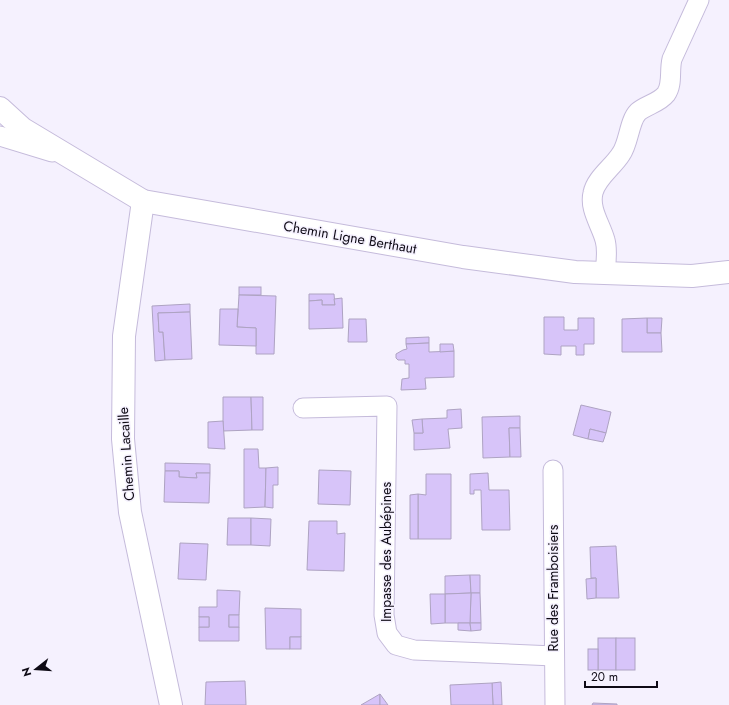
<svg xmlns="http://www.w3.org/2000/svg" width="729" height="705" viewBox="0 0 729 705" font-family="Jost,sans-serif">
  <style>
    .building { fill: #d7c4f9; stroke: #aea3c2 }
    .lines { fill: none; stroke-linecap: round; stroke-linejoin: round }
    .street-casing { stroke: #c5bbdb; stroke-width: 21 }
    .secondary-casing { stroke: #c5bbdb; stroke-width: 24 }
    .street { stroke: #fff; stroke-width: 19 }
    .secondary { stroke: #fff; stroke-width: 22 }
    .labels { text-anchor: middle; stroke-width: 3; stroke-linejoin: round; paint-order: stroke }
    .street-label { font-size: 14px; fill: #0e0a15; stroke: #f5f1fe }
  </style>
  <rect width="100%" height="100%" fill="#f5f1fe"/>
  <g class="building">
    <rect x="239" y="287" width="22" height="8"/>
    <polygon points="309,294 334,294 335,305 322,305 322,300 309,301"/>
    <polygon points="239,295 276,296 274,354 256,354 256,328 237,327"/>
    <polygon points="342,298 343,328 309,329 309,301 322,300 322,305 335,305 334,299"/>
    <polygon points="190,304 190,312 158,313 159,332 163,332 165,360 155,361 152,306"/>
    <polygon points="220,309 238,309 237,327 256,328 256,346 219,345"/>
    <polygon points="190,312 192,359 165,360 163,332 159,332 158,313"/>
    <polygon points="544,317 564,317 564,330 578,330 578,318 594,318 594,344 584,344 584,355 576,355 576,346 561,346 561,355 544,354"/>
    <polygon points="647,318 662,318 661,333 647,333"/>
    <polygon points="647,318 647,333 661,333 662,352 622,352 622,319"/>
    <polygon points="349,319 366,319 367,342 348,342"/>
    <polygon points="429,337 429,343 406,344 406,338"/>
    <polygon points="429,343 429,352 454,351 454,377 425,378 426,389 401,390 402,379 409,378 409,364 405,364 405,360 398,360 396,358 396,354 403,350 407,349 406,344"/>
    <polygon points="440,344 453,344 454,351 440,352"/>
    <polygon points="223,397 251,397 252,430 223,431"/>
    <polygon points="251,397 263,397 263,430 252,430"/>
    <polygon points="581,405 611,412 606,433 590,429 588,439 573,435"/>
    <polygon points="461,409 462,428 448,429 450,448 414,450 414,433 423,433 422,419 447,418 447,410"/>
    <polygon points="520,416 520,428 509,428 510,457 483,458 482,417"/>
    <polygon points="422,419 423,433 414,433 412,420"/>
    <polygon points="223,421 225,449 208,448 208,422"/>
    <polygon points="509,428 520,428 521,457 510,457"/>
    <polygon points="590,429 606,433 603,442 588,439"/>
    <polygon points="244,449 258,449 259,468 266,468 265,507 244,508"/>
    <polygon points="165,463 210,464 210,473 196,473 197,478 179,477 179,471 165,471"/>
    <polygon points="278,467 278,485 273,485 273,508 265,507 266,468"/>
    <polygon points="319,470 351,471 350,505 318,504"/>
    <polygon points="165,471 179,471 179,477 197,478 196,473 210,473 209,503 164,502"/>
    <polygon points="488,473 489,490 509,490 510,530 482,530 481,490 474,490 474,494 470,494 470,474"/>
    <polygon points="426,474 451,474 451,539 418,539 418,494 426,495"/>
    <polygon points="418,494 418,539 410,539 410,495"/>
    <polygon points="228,518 251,518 251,545 227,545"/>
    <polygon points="251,518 271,519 270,546 251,545"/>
    <polygon points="309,521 337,521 337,534 345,533 344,571 307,570"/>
    <polygon points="180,543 208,544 206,580 178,579"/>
    <polygon points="616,546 619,598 596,598 596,578 591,578 590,547"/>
    <polygon points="470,575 471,593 445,594 445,576"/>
    <polygon points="470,575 480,575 480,593 471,593"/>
    <polygon points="596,578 596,598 587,599 586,579"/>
    <polygon points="217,590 240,591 239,615 229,615 229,627 239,627 239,641 199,641 199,627 209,627 209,617 199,617 199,607 217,607"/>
    <polygon points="471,593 480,593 481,623 470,623"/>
    <polygon points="471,593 470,623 445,623 445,594"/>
    <polygon points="430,594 445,594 445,623 431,624"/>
    <polygon points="265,608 301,609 301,637 290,637 290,649 266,649"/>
    <rect x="229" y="615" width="10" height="12"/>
    <rect x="199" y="617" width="10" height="10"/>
    <polygon points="458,623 470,623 471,631 458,630"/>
    <polygon points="470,623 481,623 481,630 471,631"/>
    <rect x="290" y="637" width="11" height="12"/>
    <rect x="598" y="638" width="18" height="32"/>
    <rect x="616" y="638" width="19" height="32"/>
    <rect x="588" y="649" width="10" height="21"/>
    <polygon points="245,681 246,705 205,705 206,682"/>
    <polygon points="501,682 502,705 493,705 492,683"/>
    <polygon points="492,683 493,705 451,705 450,685"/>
    <polygon points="380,694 380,705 361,705"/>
    <polygon points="380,694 388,705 380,705"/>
    <polygon points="593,703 617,704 617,705 592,705"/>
  </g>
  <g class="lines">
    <defs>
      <g id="street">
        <polyline points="0,136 52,152"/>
        <path d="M605,273C606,262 608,250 605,240C601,225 589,209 593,193C596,178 613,167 621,154C629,143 629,121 638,112C646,105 659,103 666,94C673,84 669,71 672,59L699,0"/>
        <polyline points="303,408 387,406 384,615 387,633 396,645 414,650 554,656"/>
        <polyline points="553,470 555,705"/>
      </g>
      <g id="secondary">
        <polyline points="0,108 23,129 143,201 463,257 575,272 692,276 729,272"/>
        <polyline points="143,201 124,336 123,439 130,512 171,705"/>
      </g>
    </defs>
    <use href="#street" class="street-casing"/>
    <use href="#secondary" class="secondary-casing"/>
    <use href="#street" class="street"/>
    <use href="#secondary" class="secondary"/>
  </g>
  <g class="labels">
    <g class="street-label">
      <text transform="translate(350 237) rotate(10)" y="5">Chemin Ligne Berthaut</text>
      <text transform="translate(126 454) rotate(-94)" y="5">Chemin Lacaille</text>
      <text transform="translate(386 552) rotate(-90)" y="5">Impasse des Aubépines</text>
      <text transform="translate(553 588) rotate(-90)" y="5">Rue des Framboisiers</text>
    </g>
  </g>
  <g transform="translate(36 669) rotate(253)" stroke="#f5f1fe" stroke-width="3" paint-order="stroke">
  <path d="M0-3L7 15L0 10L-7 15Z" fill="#0e0a15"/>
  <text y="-6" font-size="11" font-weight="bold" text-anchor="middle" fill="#0e0a15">N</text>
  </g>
  <path d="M585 681v6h72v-6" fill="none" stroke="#0e0a15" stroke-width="2"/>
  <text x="591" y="681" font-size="12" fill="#0e0a15" stroke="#f5f1fe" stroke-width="3" paint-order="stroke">20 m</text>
</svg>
